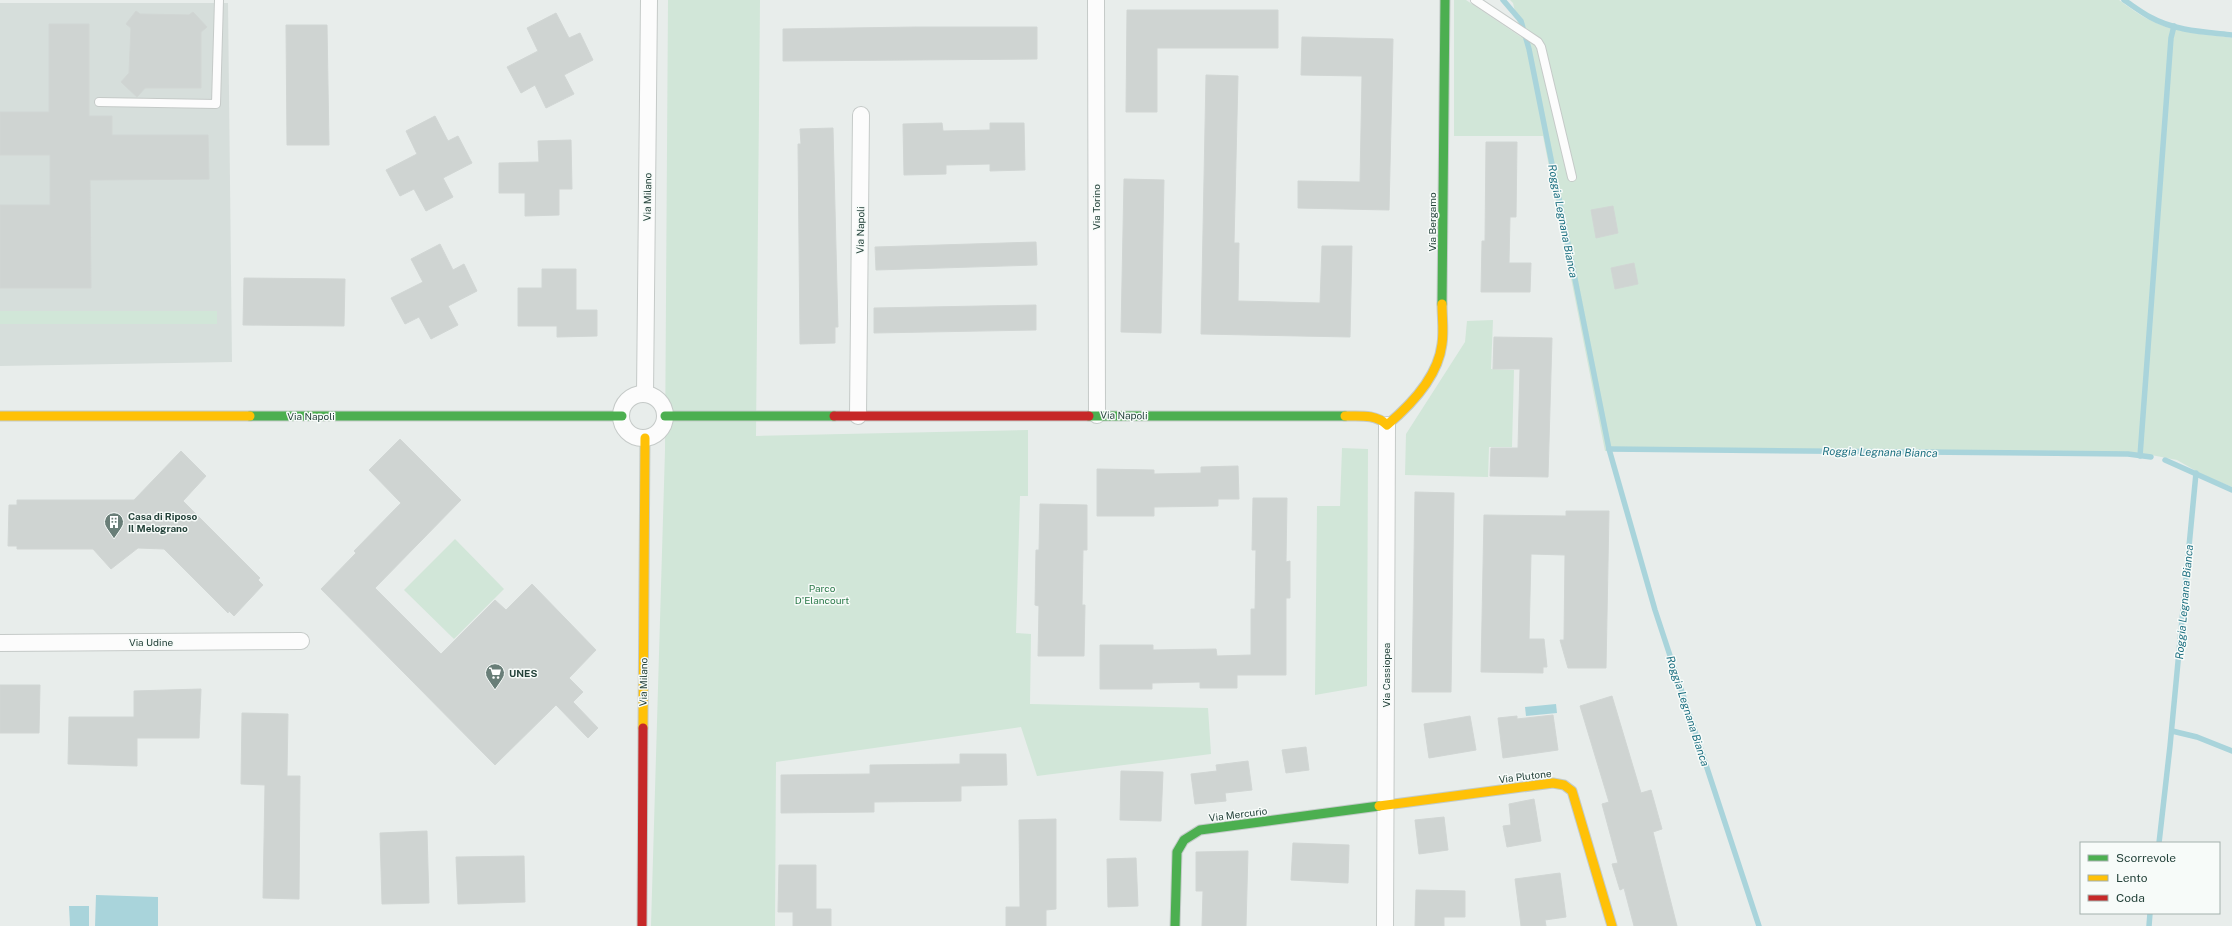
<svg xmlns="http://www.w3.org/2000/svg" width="2232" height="926" viewBox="0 0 2232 926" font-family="'Public Sans',sans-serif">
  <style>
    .built { fill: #d6dedb }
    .green { fill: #d1e6d8 }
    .water { fill: #a9d4db }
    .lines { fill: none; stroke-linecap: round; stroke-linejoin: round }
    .stream { stroke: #a9d4db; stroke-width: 5.5 }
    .building { fill: #cfd4d2; stroke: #d1d6d4 }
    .lane-casing { stroke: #c5cac8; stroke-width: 10 }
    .street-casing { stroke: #c5cac8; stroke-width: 18 }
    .fast-casing { stroke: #c3cbc8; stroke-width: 11 }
    .slow-casing { stroke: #c3cbc8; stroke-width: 11 }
    .jam-casing { stroke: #c3cbc8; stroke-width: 11 }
    .lane { stroke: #fcfcfc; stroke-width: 8 }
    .street { stroke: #fcfcfc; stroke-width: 16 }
    .fast { stroke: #4caf50; stroke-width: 9 }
    .slow { stroke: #ffc107; stroke-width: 9 }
    .jam { stroke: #c62828; stroke-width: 9 }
    .labels { text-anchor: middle; stroke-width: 3; stroke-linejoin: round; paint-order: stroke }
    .street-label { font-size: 10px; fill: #24423a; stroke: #f7fbf9 }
    .poi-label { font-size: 10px; font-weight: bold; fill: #24423a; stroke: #f7fbf9; text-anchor: start }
    .park-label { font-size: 10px; fill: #2d7a4b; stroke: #f7fbf9 }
    .water-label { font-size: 11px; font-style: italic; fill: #1c6f80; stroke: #f7fbf9 }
  </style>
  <rect width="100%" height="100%" fill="#e8edeb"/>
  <polygon class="built" points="0,3 228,3 232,362 0,366"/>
  <g class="green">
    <polygon points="668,0 760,0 756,436 1028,430 1028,496 1020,496 1016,633 1031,634 1030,704 1208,708 1211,754 1037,776 1021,727 776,762 775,926 651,926 665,450"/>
    <path d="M1454,0H1466L1521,37L1513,3L1510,0H2119C2129,7 2139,15 2150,20C2175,33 2205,34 2232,38V487L2203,475L2177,460L2151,455L1605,451L1543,136H1454Z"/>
    <rect x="0" y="311" width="217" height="13"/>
    <polygon points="1493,320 1491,369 1514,370 1512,447 1489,447 1488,477 1405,475 1406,434 1465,342 1467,321"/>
    <polygon points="1342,448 1368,449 1367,686 1315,695 1317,506 1340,506"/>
    <polygon points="455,539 504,589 454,639 404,590"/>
  </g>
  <g class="water">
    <polygon points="1556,704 1557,713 1526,716 1525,707"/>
    <polygon points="96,895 158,897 158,926 95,926"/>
    <polygon points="69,906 89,906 89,926 70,926"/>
  </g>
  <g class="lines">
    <g class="stream">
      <polyline points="1503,0 1521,21 1529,49 1609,449 1655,610 1759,926"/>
      <path d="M2124,0C2133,6 2141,12 2150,17C2175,31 2205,32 2232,35"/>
      <polyline points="1609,449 2128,454 2151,457"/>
      <polyline points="2140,456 2171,38 2174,26"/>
      <polyline points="2165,460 2232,490"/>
      <polyline points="2172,731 2197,737 2232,751"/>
      <polyline points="2159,843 2170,746 2196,473"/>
      <polyline points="2149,926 2150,913"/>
    </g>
  </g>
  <g class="building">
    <polygon points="1127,10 1278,10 1278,48 1157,48 1157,112 1126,112"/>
    <polygon points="136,11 140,14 189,15 193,12 207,27 201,32 201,88 145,88 137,97 121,82 129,73 131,28 126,24"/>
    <polygon points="556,13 569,38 580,33 593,60 564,75 574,94 546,108 535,85 521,93 507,67 538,51 527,28"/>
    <polygon points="49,24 89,24 89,116 112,116 112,135 208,135 209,179 90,180 91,288 0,288 0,205 50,205 50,155 0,155 0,112 49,112"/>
    <polygon points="286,25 327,25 329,145 287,145"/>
    <polygon points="916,27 1037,27 1037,59 783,61 783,29"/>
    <polygon points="1302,37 1393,39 1389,210 1298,208 1298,181 1360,182 1362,76 1301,75"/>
    <polygon points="1206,75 1238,76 1234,243 1239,243 1238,301 1320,303 1322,246 1352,246 1350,337 1201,334"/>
    <polygon points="435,116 448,141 458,136 472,163 443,178 453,197 426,211 414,189 400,196 386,170 417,154 406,131"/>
    <polygon points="942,123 943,131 990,130 990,123 1024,123 1025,170 990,171 990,164 946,165 946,174 904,175 903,124"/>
    <polygon points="833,128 838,327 835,327 835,343 800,344 798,144 801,144 800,129"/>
    <polygon points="571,140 572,189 559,189 559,215 525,216 525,193 499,193 499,163 539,162 538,141"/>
    <polygon points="1486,142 1517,142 1516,217 1510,217 1509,263 1531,263 1530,292 1481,292 1482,241 1485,241"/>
    <polygon points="1124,179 1164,180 1161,333 1121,332"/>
    <polygon points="1613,206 1618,233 1596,238 1591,210"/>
    <polygon points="1036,242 1037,265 876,270 875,247"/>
    <polygon points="440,244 453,270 464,264 477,291 448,306 458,325 431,339 419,317 405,324 391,298 423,282 411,259"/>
    <polygon points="1634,263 1638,284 1615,289 1611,268"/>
    <polygon points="542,269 576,269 576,310 597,310 597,336 557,337 557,326 518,326 518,288 542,288"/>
    <polygon points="244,278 345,279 344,326 243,325"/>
    <polygon points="1036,305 1036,330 874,333 874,308"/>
    <polygon points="1494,337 1552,338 1548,477 1490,476 1491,448 1518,448 1520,369 1493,369"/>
    <polygon points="400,439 461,500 375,588 441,654 495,600 506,610 532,584 596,650 569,678 583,692 573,702 598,728 588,738 556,705 495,765 321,589 356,553 354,551 401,503 369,470"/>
    <polygon points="181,451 206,476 183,501 260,578 258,580 263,585 234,616 229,611 228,613 164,549 138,548 111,569 93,549 17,549 17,546 8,546 9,505 17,505 17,500 134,500"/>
    <polygon points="1238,466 1239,499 1218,499 1218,506 1154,507 1154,516 1097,516 1097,469 1154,470 1154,474 1201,473 1201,467"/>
    <polygon points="1415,492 1454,493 1451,692 1412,692"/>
    <polygon points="1253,498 1287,498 1286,562 1290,561 1290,598 1286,598 1286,675 1237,675 1237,688 1200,688 1200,682 1152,683 1152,689 1100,689 1100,645 1153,645 1153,650 1216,649 1217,656 1251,655 1251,609 1255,609 1256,550 1252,550"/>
    <polygon points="1040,504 1087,505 1087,550 1083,550 1082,605 1085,605 1084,656 1038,656 1039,606 1035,605 1036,550 1039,550"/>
    <polygon points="1566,511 1609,511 1606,668 1568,668 1560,640 1564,640 1565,555 1531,554 1529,639 1544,639 1547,667 1543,667 1543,673 1481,672 1484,515 1566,516"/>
    <polygon points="0,685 40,685 39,733 0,733"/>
    <polygon points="201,689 199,738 137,738 137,766 68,764 69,717 134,717 134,691"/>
    <polygon points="1612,696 1641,793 1651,790 1662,829 1653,832 1677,926 1634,926 1624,888 1620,890 1612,864 1618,863 1602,804 1609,802 1580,706"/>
    <polygon points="242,713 288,714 287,776 300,776 299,899 263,898 265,785 241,784"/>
    <polygon points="1553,715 1558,750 1503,758 1498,718 1517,716 1517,719"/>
    <polygon points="1470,716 1476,750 1429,758 1424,724"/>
    <polygon points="1306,747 1309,770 1286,773 1282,750"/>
    <polygon points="960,754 1006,754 1007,785 961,786 961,801 874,802 874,812 781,813 781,775 870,774 870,765 960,764"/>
    <polygon points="1248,761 1252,790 1225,793 1226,801 1195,804 1191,774 1217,771 1216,765"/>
    <polygon points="1121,771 1163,772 1161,821 1120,820"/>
    <polygon points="1534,799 1541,841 1507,847 1503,826 1511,825 1509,804"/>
    <polygon points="1444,817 1448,850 1419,854 1415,820"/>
    <polygon points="1056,819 1056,909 1046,910 1046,926 1006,926 1006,907 1020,907 1019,820"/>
    <polygon points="427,831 429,903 382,904 380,833"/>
    <polygon points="1293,843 1349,845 1348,883 1291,880"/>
    <polygon points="1248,851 1246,926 1202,926 1203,891 1196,891 1196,852"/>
    <polygon points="524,856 525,902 458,904 456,857"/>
    <polygon points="1136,858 1138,906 1108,907 1107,859"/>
    <polygon points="779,865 816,865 816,909 831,909 831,926 793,926 793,912 778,912"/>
    <polygon points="1560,873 1566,917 1545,920 1546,926 1521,926 1515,879"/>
    <polygon points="1416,890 1465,891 1465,917 1444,917 1444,926 1415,926"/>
  </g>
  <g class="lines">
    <defs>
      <g id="lane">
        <polyline points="1475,0 1538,42 1541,47 1572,177"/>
        <polyline points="99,102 216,104 219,0"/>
      </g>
      <g id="street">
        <polyline points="1096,0 1097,415"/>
        <polyline points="645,394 649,0"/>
        <circle cx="643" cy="416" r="22"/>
        <polyline points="858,416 861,115"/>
        <polyline points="0,643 301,641"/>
        <polyline points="1385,926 1387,425"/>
      </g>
      <g id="fast">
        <polyline points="1442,304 1445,0"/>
        <polyline points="250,416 622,416"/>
        <polyline points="665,416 834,416"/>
        <polyline points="1089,416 1345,416"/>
        <polyline points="1175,926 1177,852 1184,840 1200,830 1379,806"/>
      </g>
      <g id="slow">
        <polyline points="0,416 250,416"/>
        <path d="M1345,416C1360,416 1376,414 1387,425C1411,405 1438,377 1442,344C1444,331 1442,317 1442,304"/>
        <polyline points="643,728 645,438"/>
        <polyline points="1379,806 1553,783 1564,785 1572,791 1612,926"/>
      </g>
      <g id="jam">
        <polyline points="834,416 1089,416"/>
        <polyline points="642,926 643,728"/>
      </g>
    </defs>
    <use href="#lane" class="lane-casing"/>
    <use href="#street" class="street-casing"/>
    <use href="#fast" class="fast-casing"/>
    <use href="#slow" class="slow-casing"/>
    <use href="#jam" class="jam-casing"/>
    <use href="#lane" class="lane"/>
    <use href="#street" class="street"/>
    <use href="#fast" class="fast"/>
    <use href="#slow" class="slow"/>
    <use href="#jam" class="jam"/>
  </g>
  <defs>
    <symbol id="building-pin" viewBox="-11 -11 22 30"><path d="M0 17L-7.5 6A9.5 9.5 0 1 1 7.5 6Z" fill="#697e78" stroke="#f7fbf9"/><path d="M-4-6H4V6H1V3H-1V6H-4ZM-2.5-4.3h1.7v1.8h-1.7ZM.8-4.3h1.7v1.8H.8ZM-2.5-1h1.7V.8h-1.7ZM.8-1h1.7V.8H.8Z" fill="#fff"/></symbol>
    <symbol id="supermarket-pin" viewBox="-11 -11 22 30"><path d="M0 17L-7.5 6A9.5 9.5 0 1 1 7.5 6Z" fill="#697e78" stroke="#f7fbf9"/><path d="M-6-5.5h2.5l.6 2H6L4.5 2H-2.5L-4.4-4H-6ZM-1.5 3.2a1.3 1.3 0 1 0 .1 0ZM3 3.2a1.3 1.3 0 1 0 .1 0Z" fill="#fff"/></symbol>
  </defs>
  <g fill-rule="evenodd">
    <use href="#building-pin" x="103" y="511" width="22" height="30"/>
    <use href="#supermarket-pin" x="484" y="662" width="22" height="30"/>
  </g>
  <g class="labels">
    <g class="street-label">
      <text transform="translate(647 197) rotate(-89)" y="4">Via Milano</text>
      <text transform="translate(1096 207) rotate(-90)" y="4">Via Torino</text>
      <text transform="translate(1432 222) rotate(-90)" y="4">Via Bergamo</text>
      <text transform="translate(860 230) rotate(-89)" y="4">Via Napoli</text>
      <text transform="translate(1124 415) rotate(1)" y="4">Via Napoli</text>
      <text x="311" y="420">Via Napoli</text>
      <text x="151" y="646">Via Udine</text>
      <text transform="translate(1386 675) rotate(-90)" y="4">Via Cassiopea</text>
      <text transform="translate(643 682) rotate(-89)" y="4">Via Milano</text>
      <text transform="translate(1525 776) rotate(-7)" y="4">Via Plutone</text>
      <text transform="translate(1238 814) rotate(-7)" y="4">Via Mercurio</text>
    </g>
    <g class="poi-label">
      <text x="128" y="520">Casa di Riposo<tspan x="128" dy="12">Il Melograno</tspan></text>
      <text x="509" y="677">UNES</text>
    </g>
    <g class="park-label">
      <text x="822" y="592">Parco<tspan x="822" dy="12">D'Elancourt</tspan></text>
    </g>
    <g class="water-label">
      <text transform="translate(1563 221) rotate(79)" y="4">Roggia Legnana Bianca</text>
      <text transform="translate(1880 452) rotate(1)" y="4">Roggia Legnana Bianca</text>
      <text transform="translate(2184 602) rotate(-85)" y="4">Roggia Legnana Bianca</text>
      <text transform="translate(1688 711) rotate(72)" y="4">Roggia Legnana Bianca</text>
    </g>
  </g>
  <rect x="2080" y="842" width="140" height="72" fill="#f7fbf9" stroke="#a3b1ad"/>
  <rect x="2088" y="855" width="20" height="6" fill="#4caf50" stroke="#a3b1ad"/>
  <text x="2116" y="862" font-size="12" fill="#24423a">Scorrevole</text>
  <rect x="2088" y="875" width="20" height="6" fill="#ffc107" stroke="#a3b1ad"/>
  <text x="2116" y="882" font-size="12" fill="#24423a">Lento</text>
  <rect x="2088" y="895" width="20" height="6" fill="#c62828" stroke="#a3b1ad"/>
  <text x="2116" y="902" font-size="12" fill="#24423a">Coda</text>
</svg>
